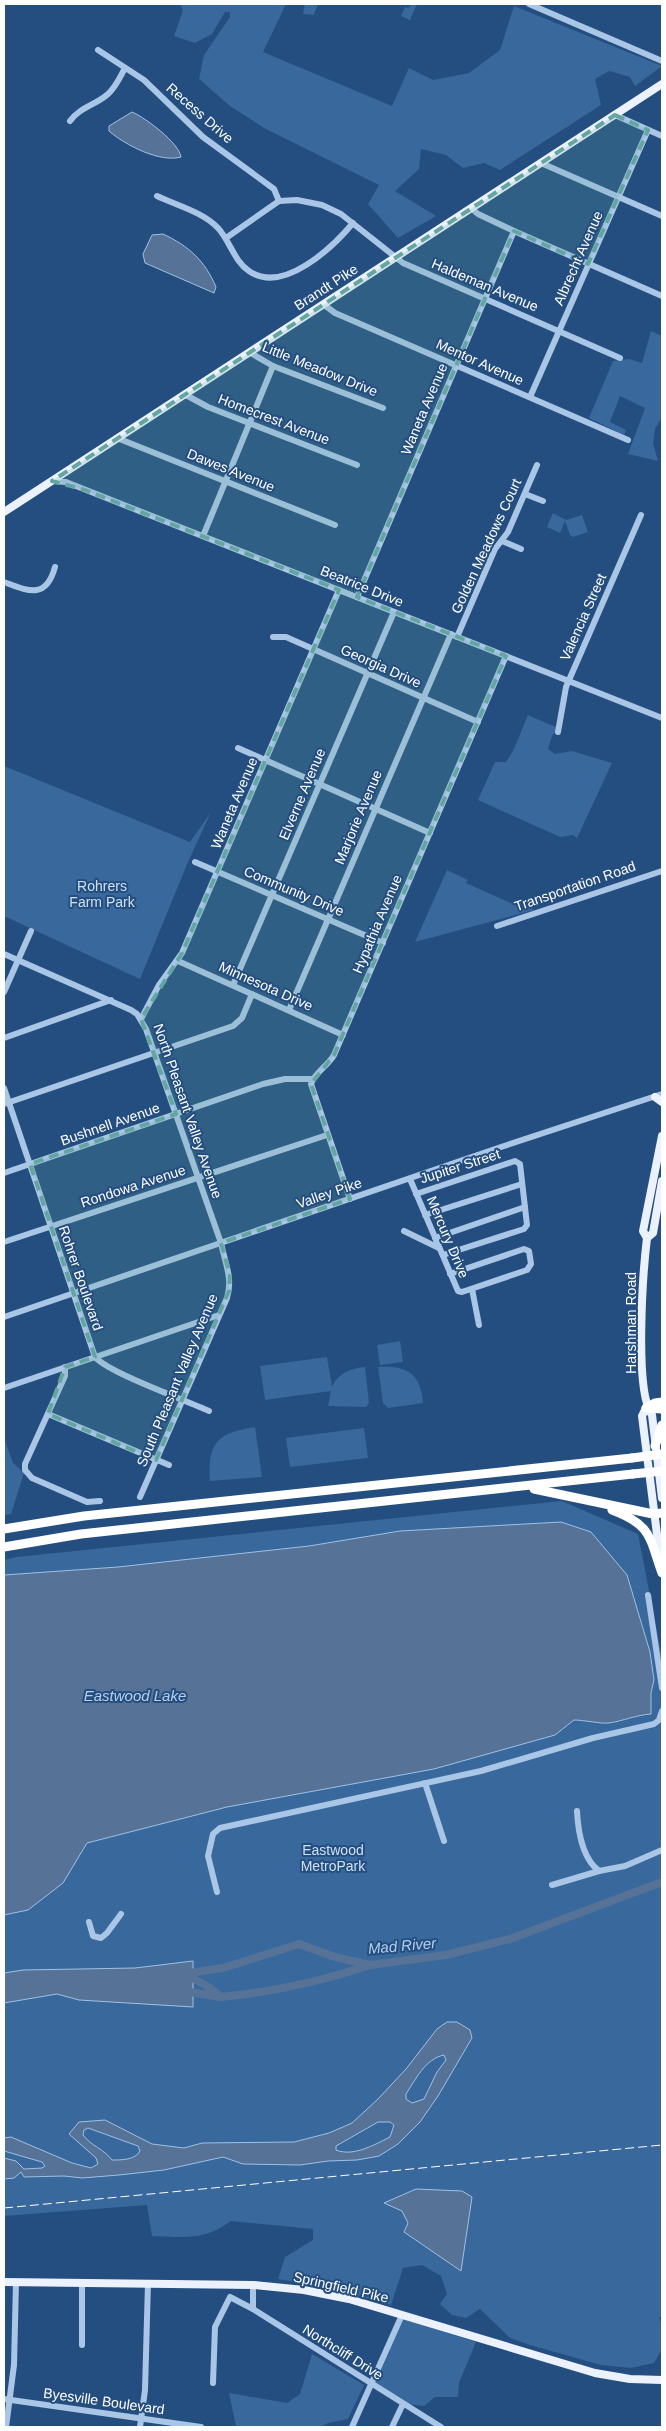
<svg xmlns="http://www.w3.org/2000/svg" width="666" height="2431" viewBox="0 0 666 2431" font-family="Helvetica,sans-serif">
  <style>
    .green { fill: #38689c }
    .water { fill: #567397; stroke: #9ec1e7; fill-rule: evenodd }
    .lines { fill: none; stroke-linecap: round; stroke-linejoin: round }
    .river { stroke: #567397; stroke-width: 8 }
    .minor { stroke: #aac6e6; stroke-width: 6 }
    .major { stroke: #ebf2fd; stroke-width: 8 }
    .highway { stroke: #fff; stroke-width: 9 }
    .rail { stroke: #fff; stroke-width: 1; stroke-dasharray: 9 4; stroke-linecap: butt }
    .highway-bridge { stroke: #fff; stroke-width: 9 }
    .marked { fill: #63a6a1; fill-opacity: 0.2; stroke: #63a6a1; stroke-width: 4; stroke-dasharray: 10 6; stroke-linejoin: round }
    .labels { text-anchor: middle; stroke-width: 4; stroke-linejoin: round; paint-order: stroke }
    .street-label { font-size: 14px; fill: #fff; stroke: #244e7f }
    .park-label { font-size: 14px; fill: #cde0f5; stroke: #244e7f }
    .water-label { font-size: 15px; font-style: italic; fill: #b5d0ee; stroke: #244e7f }
  </style>
  <rect width="100%" height="100%" fill="#244e7f"/>
  <g class="green">
    <polygon points="180,4 286,4 263,52 392,106 409,68 433,80 469,73 500,50 514,6 662,66 635,86 630,77 609,71 595,79 601,105 500,170 484,163 463,168 446,155 421,149 419,169 395,191 436,216 398,238 368,204 379,185 264,128 230,106 199,79 204,55 230,17 230,12 225,12 212,34 195,43 174,36 183,10"/>
    <polygon points="305,4 318,4 314,15 303,14"/>
    <polygon points="412,4 417,4 410,20 401,16 405,7 408,8"/>
    <polygon points="651,331 662,336 662,417 655,429 653,443 658,461 628,454 645,408 620,396 610,422 626,430 624,435 589,418 613,361 629,359 642,363"/>
    <polygon points="553,513 566,520 582,515 588,532 573,537 570,535 565,521 560,533 547,527"/>
    <polygon points="528,715 558,728 552,736 548,749 555,754 572,751 612,763 577,838 573,835 560,837 478,800 495,762 506,762 513,751"/>
    <polygon points="4,766 190,842 211,812 188,862 140,979 4,916"/>
    <polygon points="447,870 468,880 466,883 522,908 525,904 534,910 415,942"/>
    <polygon points="400,1341 403,1362 380,1365 377,1345"/>
    <path d="M327,1357L332,1387C337,1374 351,1368 365,1367L369,1403L366,1407L328,1406L331,1391L265,1400L260,1366Z"/>
    <path d="M378,1367C407,1365 421,1374 423,1403L388,1408L383,1403Z"/>
    <path d="M255,1427L262,1477L210,1481C207,1442 218,1433 255,1427Z"/>
    <polygon points="364,1428 368,1458 290,1467 286,1438"/>
    <polygon points="4,1438 13,1463 24,1473 11,1514 4,1515"/>
    <path d="M562,1501L638,1534L662,1658V2317H659L662,2325V2349L654,2363L631,2368L601,2365L530,2345L510,2338L480,2309L466,2318L452,2315L440,2304L447,2294L441,2276L422,2265L403,2268L391,2305L335,2289L278,2279L285,2257L313,2240V2229L231,2221C205,2241 183,2237 152,2236L147,2205L4,2216V1560L16,1557Z"/>
    <polygon points="403,2319 476,2342 459,2383 458,2397 435,2397 424,2406 407,2404 375,2383"/>
    <polygon points="312,2354 364,2385 348,2419 328,2423 320,2427 236,2426 229,2393 287,2403 300,2394"/>
  </g>
  <g class="water">
    <path d="M132,112C146,118 179,143 181,157C160,163 125,145 109,131V126Z"/>
    <path d="M163,234C189,246 205,261 216,287L214,293L145,263L143,254L152,235Z"/>
    <path d="M561,1522L591,1532L627,1575L650,1652L654,1680L651,1693V1714C636,1715 623,1721 609,1723C602,1724 583,1720 574,1720L555,1735L434,1769L227,1807L87,1843L63,1883L28,1910L4,1915V1575L118,1567L309,1546L400,1531Z"/>
    <polygon points="193,1961 193,2007 79,2000 57,1994 4,2003 4,1973 23,1970 135,1968"/>
    <path d="M447,2022H457L470,2030L472,2038L438,2096L420,2122L398,2144L379,2156L357,2160L328,2161L300,2165L243,2164L223,2157L164,2170L119,2175L82,2178L64,2176L24,2177L21,2172L14,2178L4,2179V2158L16,2161L24,2169L42,2168L45,2166L42,2162L4,2151V2138L11,2137L72,2163L91,2168L98,2164L96,2158L69,2134L79,2122L105,2120L152,2144L184,2148L202,2143L294,2142L329,2133L352,2123L378,2099L406,2069L437,2029ZM444,2055L446,2060L437,2072L424,2099L412,2103L406,2099V2094C416,2079 425,2059 444,2055ZM378,2122H390L394,2125L390,2137C374,2145 353,2157 336,2150V2146ZM88,2128L138,2146L140,2151C135,2160 122,2160 112,2160C104,2149 91,2146 83,2135L84,2130Z"/>
    <polygon points="416,2189 462,2191 472,2197 461,2271 404,2232 408,2223 402,2211 384,2203"/>
  </g>
  <g class="lines">
    <g class="river">
      <polyline points="183,1974 223,1968 299,1944 335,1957 370,1965 446,1955 510,1939 662,1882"/>
      <path d="M185,1974L207,1986L221,1997C272,1992 320,1982 370,1965"/>
      <polyline points="183,1991 221,1997"/>
    </g>
    <g class="minor">
      <polyline points="529,4 662,61"/>
      <polyline points="98,50 144,80 203,137 274,189 279,201"/>
      <polyline points="615,115 662,136"/>
      <path d="M70,121C80,107 96,105 108,94C116,87 120,77 125,68"/>
      <polyline points="541,163 662,216"/>
      <path d="M157,196C176,205 203,212 218,228C230,241 234,261 249,271C283,295 333,247 353,223"/>
      <polyline points="471,208 478,214 514,231 662,296"/>
      <polyline points="226,238 279,201 297,200 322,205 341,214 403,263 620,358"/>
      <polyline points="323,304 335,313 628,440"/>
      <polyline points="249,352 273,366 383,408"/>
      <polyline points="184,394 208,407 357,465"/>
      <polyline points="530,397 648,130"/>
      <polyline points="117,438 335,525"/>
      <polyline points="52,481 66,482 662,718"/>
      <polyline points="525,494 543,501"/>
      <polyline points="203,536 273,366"/>
      <polyline points="502,541 521,549"/>
      <path d="M4,582C28,591 46,600 55,567"/>
      <polyline points="357,597 514,231"/>
      <polyline points="273,637 286,637 478,722"/>
      <polyline points="457,637 495,549 508,532 537,465"/>
      <polyline points="558,732 566,687 641,515"/>
      <polyline points="238,748 430,833"/>
      <polyline points="195,862 383,943"/>
      <polyline points="497,926 662,871"/>
      <path d="M4,954L131,1010L137,1014L146,1029L221,1243C225,1263 233,1278 227,1298L140,1497"/>
      <polyline points="178,961 343,1035"/>
      <polyline points="233,985 394,612"/>
      <polyline points="4,992 31,931"/>
      <polyline points="289,1010 451,634"/>
      <polyline points="141,1019 159,985 182,953 339,590"/>
      <polyline points="4,1038 111,1000"/>
      <path d="M4,1088L95,1357C109,1373 185,1400 209,1411"/>
      <polyline points="4,1104 233,1026 242,1018 252,994"/>
      <polyline points="4,1173 263,1084 285,1079 313,1079"/>
      <polyline points="410,1179 458,1291 462,1292 527,1270 531,1264 529,1251 524,1249 450,1274"/>
      <polyline points="416,1194 515,1161 520,1164 527,1225 524,1229 443,1255"/>
      <path d="M350,1199L311,1084C315,1072 328,1066 334,1055L506,656"/>
      <polyline points="425,1215 522,1184"/>
      <polyline points="404,1231 439,1248"/>
      <polyline points="435,1238 525,1207"/>
      <polyline points="4,1242 327,1135"/>
      <polyline points="472,1289 479,1325"/>
      <polyline points="4,1317 501,1147 662,1094"/>
      <polyline points="65,1367 65,1376 25,1464 25,1470 32,1478 87,1502 100,1501"/>
      <polyline points="4,1388 219,1315"/>
      <polyline points="48,1414 169,1465"/>
      <polyline points="648,1595 662,1688"/>
      <polyline points="425,1783 444,1841"/>
      <path d="M577,1811C578,1831 582,1858 599,1871L625,1866L662,1850"/>
      <polyline points="552,1885 599,1871"/>
      <polyline points="217,1892 208,1856 213,1834 220,1828 481,1771 593,1738 654,1724 659,1720 662,1711"/>
      <polyline points="89,1922 93,1936 101,1938 107,1933 121,1914"/>
      <polyline points="253,2285 253,2309"/>
      <polyline points="82,2345 82,2283"/>
      <polyline points="213,2383 215,2327 230,2297 253,2309 441,2427"/>
      <polyline points="4,2399 201,2427"/>
      <polyline points="6,2427 14,2365 16,2282"/>
      <polyline points="140,2427 145,2390 148,2283"/>
      <polyline points="352,2427 402,2315"/>
      <polyline points="392,2427 403,2404"/>
    </g>
    <g class="major">
      <polyline points="4,512 662,84"/>
      <polyline points="655,1097 662,1102"/>
      <path d="M662,1136L643,1231L647,1238C643,1271 634,1391 652,1415L662,1498"/>
      <polyline points="647,1238 653,1233 662,1181"/>
      <polyline points="646,1408 642,1416 660,1558"/>
      <polyline points="4,2282 253,2285 304,2290 349,2299 595,2373 630,2379 662,2380"/>
    </g>
    <g class="highway">
      <polyline points="646,1408 655,1403 662,1402"/>
      <polyline points="646,1408 662,1409"/>
      <polyline points="655,1446 662,1425"/>
      <polyline points="534,1489 653,1514 662,1513"/>
      <path d="M612,1510C652,1525 649,1537 662,1573"/>
      <polyline points="4,1529 84,1516 632,1458"/>
      <polyline points="4,1547 81,1534 633,1474"/>
    </g>
    <polyline class="rail" points="4,2208 662,2145"/>
    <g class="highway-bridge">
      <polyline points="632,1458 662,1454"/>
      <polyline points="633,1474 662,1471"/>
    </g>
  </g>
  <path class="marked" d="M615,115L648,130L588,264L514,231L357,597L506,656L334,1055L311,1084L350,1199L221,1243L230,1275L229,1291L156,1460L48,1414L65,1367L95,1357L30,1164L176,1114L141,1019L182,953L339,590L85,490L52,481Z"/>
  <g class="labels">
    <g class="street-label">
      <text transform="translate(200 113) rotate(41)" y="5">Recess Drive</text>
      <text transform="translate(578 258) rotate(-66)" y="5">Albrecht Avenue</text>
      <text transform="translate(485 285) rotate(23)" y="5">Haldeman Avenue</text>
      <text transform="translate(326 287) rotate(-33)" y="5">Brandt Pike</text>
      <text transform="translate(480 362) rotate(24)" y="5">Mentor Avenue</text>
      <text transform="translate(320 369) rotate(22)" y="5">Little Meadow Drive</text>
      <text transform="translate(424 409) rotate(-67)" y="5">Waneta Avenue</text>
      <text transform="translate(274 419) rotate(21)" y="5">Homecrest Avenue</text>
      <text transform="translate(231 470) rotate(22)" y="5">Dawes Avenue</text>
      <text transform="translate(486 546) rotate(-65)" y="5">Golden Meadows Court</text>
      <text transform="translate(362 586) rotate(22)" y="5">Beatrice Drive</text>
      <text transform="translate(583 617) rotate(-66)" y="5">Valencia Street</text>
      <text transform="translate(381 666) rotate(24)" y="5">Georgia Drive</text>
      <text transform="translate(302 794) rotate(-67)" y="5">Elverne Avenue</text>
      <text transform="translate(234 803) rotate(-67)" y="5">Waneta Avenue</text>
      <text transform="translate(358 817) rotate(-67)" y="5">Marjorie Avenue</text>
      <text transform="translate(575 886) rotate(-19)" y="5">Transportation Road</text>
      <text transform="translate(294 891) rotate(23)" y="5">Community Drive</text>
      <text transform="translate(377 924) rotate(-67)" y="5">Hypathia Avenue</text>
      <text transform="translate(266 986) rotate(24)" y="5">Minnesota Drive</text>
      <text transform="translate(188 1111) rotate(71)" y="5">North Pleasant Valley Avenue</text>
      <text transform="translate(110 1124) rotate(-19)" y="5">Bushnell Avenue</text>
      <text transform="translate(460 1166) rotate(-18)" y="5">Jupiter Street</text>
      <text transform="translate(133 1186) rotate(-18)" y="5">Rondowa Avenue</text>
      <text transform="translate(329 1193) rotate(-19)" y="5">Valley Pike</text>
      <text transform="translate(448 1237) rotate(67)" y="5">Mercury Drive</text>
      <text transform="translate(81 1278) rotate(71)" y="5">Rohrer Boulevard</text>
      <text transform="translate(631 1323) rotate(-90)" y="5">Harshman Road</text>
      <text transform="translate(177 1380) rotate(-67)" y="5">South Pleasant Valley Avenue</text>
      <text transform="translate(341 2287) rotate(13)" y="5">Springfield Pike</text>
      <text transform="translate(343 2352) rotate(32)" y="5">Northcliff Drive</text>
      <text transform="translate(104 2401) rotate(8)" y="5">Byesville Boulevard</text>
    </g>
    <g class="park-label">
      <text x="102" y="891">Rohrers<tspan x="102" dy="16">Farm Park</tspan></text>
      <text x="333" y="1855">Eastwood<tspan x="333" dy="16">MetroPark</tspan></text>
    </g>
    <g class="water-label">
      <text x="135" y="1701">Eastwood Lake</text>
      <text transform="translate(402 1946) rotate(-5)" y="5">Mad River</text>
    </g>
  </g>
  <rect width="666" height="2431" fill="none" stroke="#ffffff" stroke-width="10"/>
</svg>
